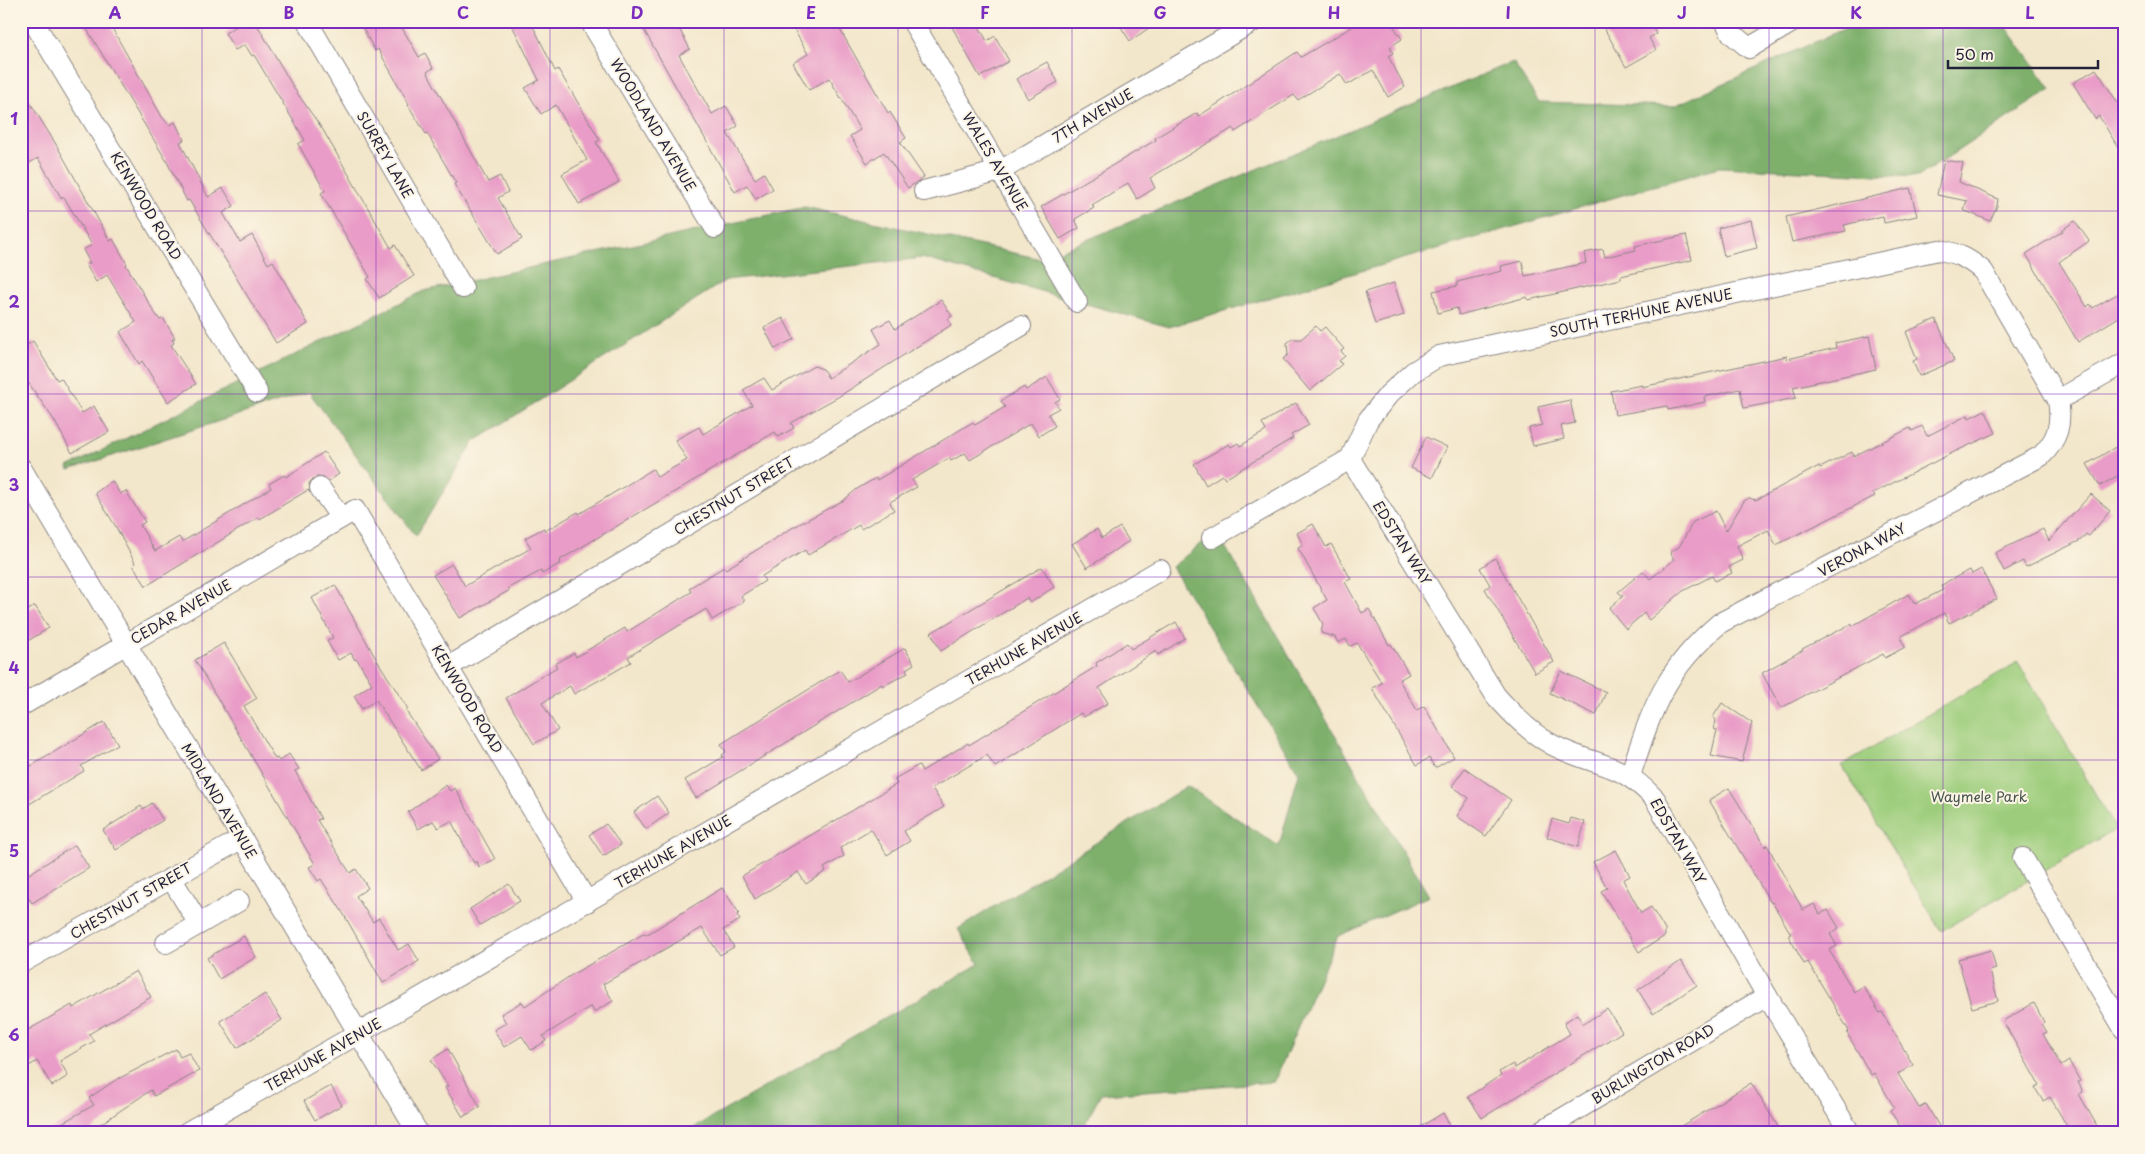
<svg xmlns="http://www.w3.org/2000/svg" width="2145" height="1154" viewBox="0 0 2145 1154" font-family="'Playpen Sans',sans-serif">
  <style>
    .green { fill: #9dcd7c; stroke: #60785c }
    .forest { fill: #7eb06c; stroke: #506954 }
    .building { fill: #e99cc7 }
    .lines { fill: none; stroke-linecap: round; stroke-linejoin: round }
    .minor-casing { stroke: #8a8483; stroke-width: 22 }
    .minor { stroke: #fff; stroke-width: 20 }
    .grid { fill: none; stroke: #7b2cbf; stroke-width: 1; stroke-opacity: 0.55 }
    .labels { text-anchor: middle; stroke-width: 4; stroke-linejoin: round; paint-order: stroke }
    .street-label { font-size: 14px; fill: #22223b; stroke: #fcf5e5 }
    .park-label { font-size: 14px; fill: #47554e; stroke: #fcf5e5 }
    .neatline { fill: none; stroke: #7b2cbf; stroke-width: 2 }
    .grid-label { font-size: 16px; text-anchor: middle; font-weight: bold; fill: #7b2cbf }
  </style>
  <rect width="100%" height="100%" fill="#fcf5e5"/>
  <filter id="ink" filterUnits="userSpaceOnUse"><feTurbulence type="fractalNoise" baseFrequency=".02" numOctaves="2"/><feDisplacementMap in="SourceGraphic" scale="10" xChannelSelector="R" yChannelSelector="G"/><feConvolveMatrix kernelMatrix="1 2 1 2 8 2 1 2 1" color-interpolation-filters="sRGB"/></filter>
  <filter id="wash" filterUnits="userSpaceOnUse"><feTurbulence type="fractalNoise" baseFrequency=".0096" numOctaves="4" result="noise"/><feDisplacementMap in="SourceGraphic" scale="20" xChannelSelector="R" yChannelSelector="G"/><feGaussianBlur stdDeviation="1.12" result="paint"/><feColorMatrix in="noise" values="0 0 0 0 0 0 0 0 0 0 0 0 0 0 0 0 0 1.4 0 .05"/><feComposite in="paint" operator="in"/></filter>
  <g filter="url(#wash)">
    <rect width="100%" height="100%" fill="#f3e7cb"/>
    <polygon class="green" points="2018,662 2116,829 1941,931 1842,765"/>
    <g class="forest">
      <polygon points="1861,21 2002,21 2051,89 1918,177 1719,167 1169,327 922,258 726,280 474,442 416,536 309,392 69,470 68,467 424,291 805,207 1041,259 1513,62 1539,102 1674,106"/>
      <polygon points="1216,531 1429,896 1338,936 1274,1082 1101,1094 1080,1133 685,1133 979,964 958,929 1187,786 1279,846 1299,773 1172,567"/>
    </g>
    <g id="blocks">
      <g class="building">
        <polygon points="82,21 108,21 162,117 169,125 175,122 184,140 180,142 208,197 223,188 234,206 223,213 240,242 252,235 268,264 273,261 308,324 276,343 189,200 187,201 166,160"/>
        <polygon points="245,21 255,21 295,90 323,130 391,248 395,245 414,276 379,298 367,279 370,277 321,193 325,191 298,144 305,140 254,55 252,56 245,45 235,50 225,33"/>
        <polygon points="359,21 398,21 419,57 425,53 433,68 427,72 488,182 500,176 508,192 498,198 522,239 497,254 454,184 456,183 427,133 426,134 408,105 409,104 378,49 375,51"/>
        <polygon points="510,21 529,21 535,30 555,71 558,69 600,140 596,142 619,182 579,204 562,174 587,160 556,105 541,114 525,88 539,80"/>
        <polygon points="639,21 675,21 690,49 679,55 712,114 726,106 738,126 727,133 755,179 764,173 773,189 756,199 747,185 735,192"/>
        <polygon points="789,21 835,21 888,113 890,112 906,138 900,142 924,177 908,188 884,152 867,163 850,136 860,130 829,78 809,90 793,63 808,54"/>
        <polygon points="963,21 976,21 987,41 995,36 1009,61 980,77 952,27"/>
        <polygon points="1117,21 1159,21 1130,41"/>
        <polygon points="1362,21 1390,21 1402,39 1390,47 1393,53 1388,56 1405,87 1388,97 1373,70 1347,85 1340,74 1298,100 1294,95 1235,132 1233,128 1150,178 1155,188 1137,199 1128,183 1092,205 1094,208 1075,219 1079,228 1060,239 1041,207 1156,140 1155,138 1197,113 1199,116 1297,52 1301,57"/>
        <polygon points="1600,21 1649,21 1656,34 1649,38 1656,50 1626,67"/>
        <polygon points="1047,62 1058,82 1028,99 1016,79"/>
        <polygon points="2096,69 2124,113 2124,157 2099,116 2095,119 2073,83"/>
        <polygon points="21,88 57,146 110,241 113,239 127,264 126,265 154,312 160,320 163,318 175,338 172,339 174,343 171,345 196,384 168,402 142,361 139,364 120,332 136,322 107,275 96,282 86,265 90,263 83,250 92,245 64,197 62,199 38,158 21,168"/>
        <polygon points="1944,160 1963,163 1959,182 1998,199 1997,206 1990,221 1963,210 1967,201 1937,195"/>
        <polygon points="1910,188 1917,216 1884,223 1883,216 1844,225 1846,231 1792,242 1786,217"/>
        <polygon points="1751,220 1757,248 1724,256 1718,228"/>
        <polygon points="2075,221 2089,241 2059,262 2087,307 2090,304 2093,308 2124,290 2124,314 2078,342 2026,254 2063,231 2062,230"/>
        <polygon points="1686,235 1692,260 1621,276 1621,279 1528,300 1527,297 1459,315 1457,308 1438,313 1433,291 1457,286 1457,282 1502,271 1501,266 1522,261 1525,276 1586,263 1584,253 1603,249 1605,257 1636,250 1635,246"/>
        <polygon points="1394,283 1404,315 1375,324 1365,292"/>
        <polygon points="941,300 952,316 948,319 951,325 838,397 791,423 794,428 778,437 775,432 560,560 561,563 542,574 541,571 508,588 510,590 460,618 433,575 452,564 465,586 531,548 525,538 544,528 545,531 578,512 579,514 653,469 657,477 687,460 675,440 699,427 703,434 752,405 743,390 764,378 772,390 814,366 823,369 828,378 881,344 873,329 890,320 895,329"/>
        <polygon points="783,318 794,339 775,349 764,328"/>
        <polygon points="1936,319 1954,361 1919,376 1913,361 1917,359 1906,332"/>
        <polygon points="1316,326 1320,331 1325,327 1344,349 1341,351 1345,356 1339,361 1342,364 1310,391 1283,359 1288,355 1287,343 1292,339 1301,339"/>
        <polygon points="1869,336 1876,369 1793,387 1796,398 1744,408 1740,389 1704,397 1705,402 1668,410 1667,406 1615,415 1611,391 1642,385 1642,387 1787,356 1787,359 1836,348 1835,343"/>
        <polygon points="33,341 57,380 61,378 82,413 94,406 109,432 72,453 54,420 21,372 21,349"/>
        <polygon points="1047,377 1060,399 1055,402 1059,408 1048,414 1055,426 1039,436 1031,423 970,460 965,453 951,461 949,458 912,480 917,487 890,502 894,510 861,529 859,525 808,555 805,550 762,576 765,581 741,596 744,601 712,620 706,609 628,657 631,662 614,672 574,694 570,686 542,703 558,730 534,744 506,698 557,667 555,664 574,653 576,657 625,628 627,632 691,592 689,588 724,567 726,569 792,528 844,500 857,489 876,478 877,480 973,422 975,425 1005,407 1001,401 1024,387 1026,390"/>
        <polygon points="1570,400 1575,423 1561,426 1564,439 1533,446 1529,428 1542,425 1538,407"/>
        <polygon points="1296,403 1309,425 1291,435 1293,438 1246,466 1225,479 1222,475 1206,485 1194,464 1229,444 1231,447 1238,443 1240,446 1266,431 1262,423"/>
        <polygon points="1985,410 1996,433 1956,451 1873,493 1875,496 1776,545 1768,530 1737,546 1743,560 1729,567 1732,573 1715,581 1712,576 1683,591 1649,620 1644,613 1626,629 1609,608 1623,596 1618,592 1643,571 1650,579 1674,560 1670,552 1679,547 1693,522 1716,511 1726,531 1744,501 1749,498 1756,500 1819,466 1820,468 1852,452 1854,456 1910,428 1912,431 1922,426 1927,436 1968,415 1969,418"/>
        <polygon points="1426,437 1447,447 1432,478 1411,468"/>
        <polygon points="2124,442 2124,472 2100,486 2087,464"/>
        <polygon points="324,452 339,474 329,481 319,476 314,478 309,483 310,493 308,490 260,519 259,517 146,586 133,565 135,563 116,527 95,493 112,481 120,494 126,491 145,522 140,525 155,551 179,537 182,542 271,488 269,484 284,475 286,477"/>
        <polygon points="2091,494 2110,511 2089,536 2086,534 2081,540 2026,567 2023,561 2004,571 1995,553 2043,529 2049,541"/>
        <polygon points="1313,524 1326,547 1331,544 1351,579 1345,582 1362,613 1369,609 1389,645 1391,644 1409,674 1399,680 1417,710 1424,706 1454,757 1435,768 1429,758 1417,765 1372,688 1382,683 1357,643 1350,646 1346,639 1338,643 1335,637 1321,633 1323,624 1314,608 1327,600 1298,548 1303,545 1297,533"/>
        <polygon points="1120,527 1129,541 1087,568 1072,544 1097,529 1102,538"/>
        <polygon points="1495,558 1554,662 1535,673 1485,589 1490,585 1480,568"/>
        <polygon points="1042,567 1054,587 1030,603 1027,598 941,651 931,633"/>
        <polygon points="1981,569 1997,599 1949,623 1944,613 1900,637 1905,647 1885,658 1883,654 1781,708 1762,673 1803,650 1802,649 1851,624 1852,626 1909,594 1915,604 1943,590 1941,586 1948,581 1970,570 1972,574"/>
        <polygon points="335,585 375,657 408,709 406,711 438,759 421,770 376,700 362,709 354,696 372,684 357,659 355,660 351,653 338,660 327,641 333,638 312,598"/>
        <polygon points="35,606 49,628 21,645 21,614"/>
        <polygon points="1176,622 1185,638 1158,655 1156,651 1099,688 1108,703 1084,717 1081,713 995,767 987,755 932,788 944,807 904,831 910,841 887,855 871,829 840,848 844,856 824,868 826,871 806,884 798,872 755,899 742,876 897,784 894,779 919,765 922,771 968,743 969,745 1097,666 1096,663 1127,643 1131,649"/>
        <polygon points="224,643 257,698 244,706 275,759 277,758 279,761 289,754 299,769 295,771 321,819 317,820 350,873 356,869 368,888 356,896 373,922 379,918 398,950 409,944 419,961 383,983 343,913 321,879 318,881 309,867 315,864 195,660"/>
        <polygon points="905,648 914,664 906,669 908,673 883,686 882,684 696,798 685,780 723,757 722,755 726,752 721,744 840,670 848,682"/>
        <polygon points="1561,671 1606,692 1596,715 1550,693"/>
        <polygon points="1722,703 1752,723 1742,762 1711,756 1717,730 1714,729 1716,720 1713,717"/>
        <polygon points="104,722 118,744 81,766 84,771 21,809 21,772"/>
        <polygon points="1465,768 1511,800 1486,836 1457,816 1469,798 1452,786"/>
        <polygon points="446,785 450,791 455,788 495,859 479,867 477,861 474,863 451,821 438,828 433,821 418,829 408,812"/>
        <polygon points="1729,788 1765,847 1767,845 1803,910 1814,904 1820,914 1828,910 1839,928 1830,934 1837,946 1829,950 1854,992 1863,986 1880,1013 1882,1012 1913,1065 1898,1074 1919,1108 1926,1104 1943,1133 1904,1133 1890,1110 1894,1107 1874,1073 1871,1075 1847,1033 1849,1031 1808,962 1804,964 1788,935 1791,934 1772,902 1771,903 1709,800"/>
        <polygon points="657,796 669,813 646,829 634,812"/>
        <polygon points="152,803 163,820 116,850 103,830 141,806 143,809"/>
        <polygon points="1571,818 1585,822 1578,847 1547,837 1552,819 1569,824"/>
        <polygon points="606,824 621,845 603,856 589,835"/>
        <polygon points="75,845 89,868 32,903 21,887 21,879"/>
        <polygon points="1616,850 1630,876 1623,880 1641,913 1651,907 1665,930 1665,936 1639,952 1601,891 1607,888 1593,862"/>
        <polygon points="509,884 520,901 480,925 470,909"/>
        <polygon points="722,888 739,913 737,915 740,920 723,930 734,947 720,955 702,928 603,984 613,1001 594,1012 591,1006 543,1036 546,1041 531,1050 522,1036 504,1047 494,1030 506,1023 501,1014 522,1002 525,1006 573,974 645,933 646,935"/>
        <polygon points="244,936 256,957 219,979 207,958"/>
        <polygon points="1991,950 1996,969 1990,971 1998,1001 1972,1008 1958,959"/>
        <polygon points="1681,961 1697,985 1653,1014 1638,990"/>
        <polygon points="136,971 151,997 89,1034 94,1041 60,1061 68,1076 52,1086 37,1061 21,1071 21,1034 72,1005 73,1008"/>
        <polygon points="265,994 282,1020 237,1048 220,1021"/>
        <polygon points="2034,1003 2044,1022 2042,1024 2047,1032 2043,1034 2061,1066 2069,1061 2080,1081 2078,1082 2083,1092 2079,1094 2101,1133 2071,1133 2050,1097 2043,1101 2035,1088 2039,1085 2003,1021"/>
        <polygon points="1607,1009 1622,1032 1482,1118 1468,1097 1501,1075 1499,1072 1513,1064 1515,1068 1570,1034 1564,1023 1577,1014 1583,1024"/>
        <polygon points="176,1049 180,1057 189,1053 199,1071 154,1096 151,1090 87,1133 44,1133 94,1105 89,1098 114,1081"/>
        <polygon points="448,1049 480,1107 463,1117 445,1087 448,1086 431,1060"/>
        <polygon points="1751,1083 1782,1133 1669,1133 1693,1119"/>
        <polygon points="331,1086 342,1105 315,1120 304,1101"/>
        <polygon points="1443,1113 1454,1133 1410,1133"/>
      </g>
    </g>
  </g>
  <g filter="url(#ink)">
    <use href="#blocks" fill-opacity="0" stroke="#8a8483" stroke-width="1"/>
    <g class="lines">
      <defs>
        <g id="minor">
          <polyline points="33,21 257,392"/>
          <polyline points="307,21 463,288"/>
          <polyline points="590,21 715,228"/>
          <polyline points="912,21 1077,302"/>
          <polyline points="1725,21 1732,34 1749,48 1794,21"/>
          <polyline points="924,191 1000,171 1254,21"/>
          <polyline points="2058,400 2124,363"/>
          <path d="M1350,459L1496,696C1515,717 1535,738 1561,749C1603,768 1620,762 1655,799L1767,996L1850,1133"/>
          <polyline points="21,468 418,1133"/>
          <polyline points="320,488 341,518"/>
          <path d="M1212,538L1350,459L1368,420L1389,394L1413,372L1439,356L1939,250C1958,253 1969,259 1983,271L2058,400C2062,424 2058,439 2041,456L1720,623C1664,670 1652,709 1630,776"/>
          <polyline points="448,667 1021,326"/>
          <polyline points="21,706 355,510 587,902"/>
          <polyline points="2023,858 2124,1029"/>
          <polyline points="171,878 199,924"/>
          <polyline points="166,943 239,901"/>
          <polyline points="21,963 241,839"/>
          <polyline points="186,1133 1160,570"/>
          <polyline points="1538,1133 1767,996"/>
        </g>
      </defs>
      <use href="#minor" class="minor-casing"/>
      <use href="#minor" class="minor"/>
    </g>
  </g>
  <path class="grid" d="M202,21V1133M376,21V1133M550,21V1133M724,21V1133M898,21V1133M1072,21V1133M1247,21V1133M1421,21V1133M1595,21V1133M1769,21V1133M1943,21V1133M21,211H2124M21,394H2124M21,577H2124M21,760H2124M21,943H2124"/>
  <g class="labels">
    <g class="street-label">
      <text transform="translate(1093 116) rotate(-31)" y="5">7TH AVENUE</text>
      <text transform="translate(653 125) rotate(59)" y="5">WOODLAND AVENUE</text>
      <text transform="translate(385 155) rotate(60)" y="5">SURREY LANE</text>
      <text transform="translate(995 162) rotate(59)" y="5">WALES AVENUE</text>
      <text transform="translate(146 206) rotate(59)" y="5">KENWOOD ROAD</text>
      <text transform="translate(1641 313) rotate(-12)" y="5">SOUTH TERHUNE AVENUE</text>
      <text transform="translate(734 496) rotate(-31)" y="5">CHESTNUT STREET</text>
      <text transform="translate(1402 543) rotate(58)" y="5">EDSTAN WAY</text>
      <text transform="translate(1862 550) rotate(-28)" y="5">VERONA WAY</text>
      <text transform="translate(181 612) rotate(-30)" y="5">CEDAR AVENUE</text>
      <text transform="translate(1024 649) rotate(-30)" y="5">TERHUNE AVENUE</text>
      <text transform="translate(467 699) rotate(59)" y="5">KENWOOD ROAD</text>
      <text transform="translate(219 801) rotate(59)" y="5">MIDLAND AVENUE</text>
      <text transform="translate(1678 841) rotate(60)" y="5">EDSTAN WAY</text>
      <text transform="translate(673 852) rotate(-30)" y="5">TERHUNE AVENUE</text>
      <text transform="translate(131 901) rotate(-30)" y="5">CHESTNUT STREET</text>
      <text transform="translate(323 1055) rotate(-30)" y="5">TERHUNE AVENUE</text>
      <text transform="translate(1653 1064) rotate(-31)" y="5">BURLINGTON ROAD</text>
    </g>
    <g class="park-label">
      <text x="1979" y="802">Waymele Park</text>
    </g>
  </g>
  <rect width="2145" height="1154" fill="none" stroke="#fcf5e5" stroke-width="55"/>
  <path d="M1948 60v8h150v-8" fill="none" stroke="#22223b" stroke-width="2.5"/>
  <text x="1955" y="60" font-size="15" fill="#22223b" stroke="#fcf5e5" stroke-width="4" paint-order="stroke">50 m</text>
  <rect x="28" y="28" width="2090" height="1098" class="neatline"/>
  <g class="grid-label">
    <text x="115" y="19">A</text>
    <text x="289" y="19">B</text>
    <text x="463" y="19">C</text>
    <text x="637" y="19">D</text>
    <text x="811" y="19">E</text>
    <text x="985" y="19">F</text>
    <text x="1160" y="19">G</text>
    <text x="1334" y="19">H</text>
    <text x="1508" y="19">I</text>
    <text x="1682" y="19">J</text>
    <text x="1856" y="19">K</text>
    <text x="2030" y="19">L</text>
    <text x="14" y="125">1</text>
    <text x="14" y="308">2</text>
    <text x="14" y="491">3</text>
    <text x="14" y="674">4</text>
    <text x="14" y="857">5</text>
    <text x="14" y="1041">6</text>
  </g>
</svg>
